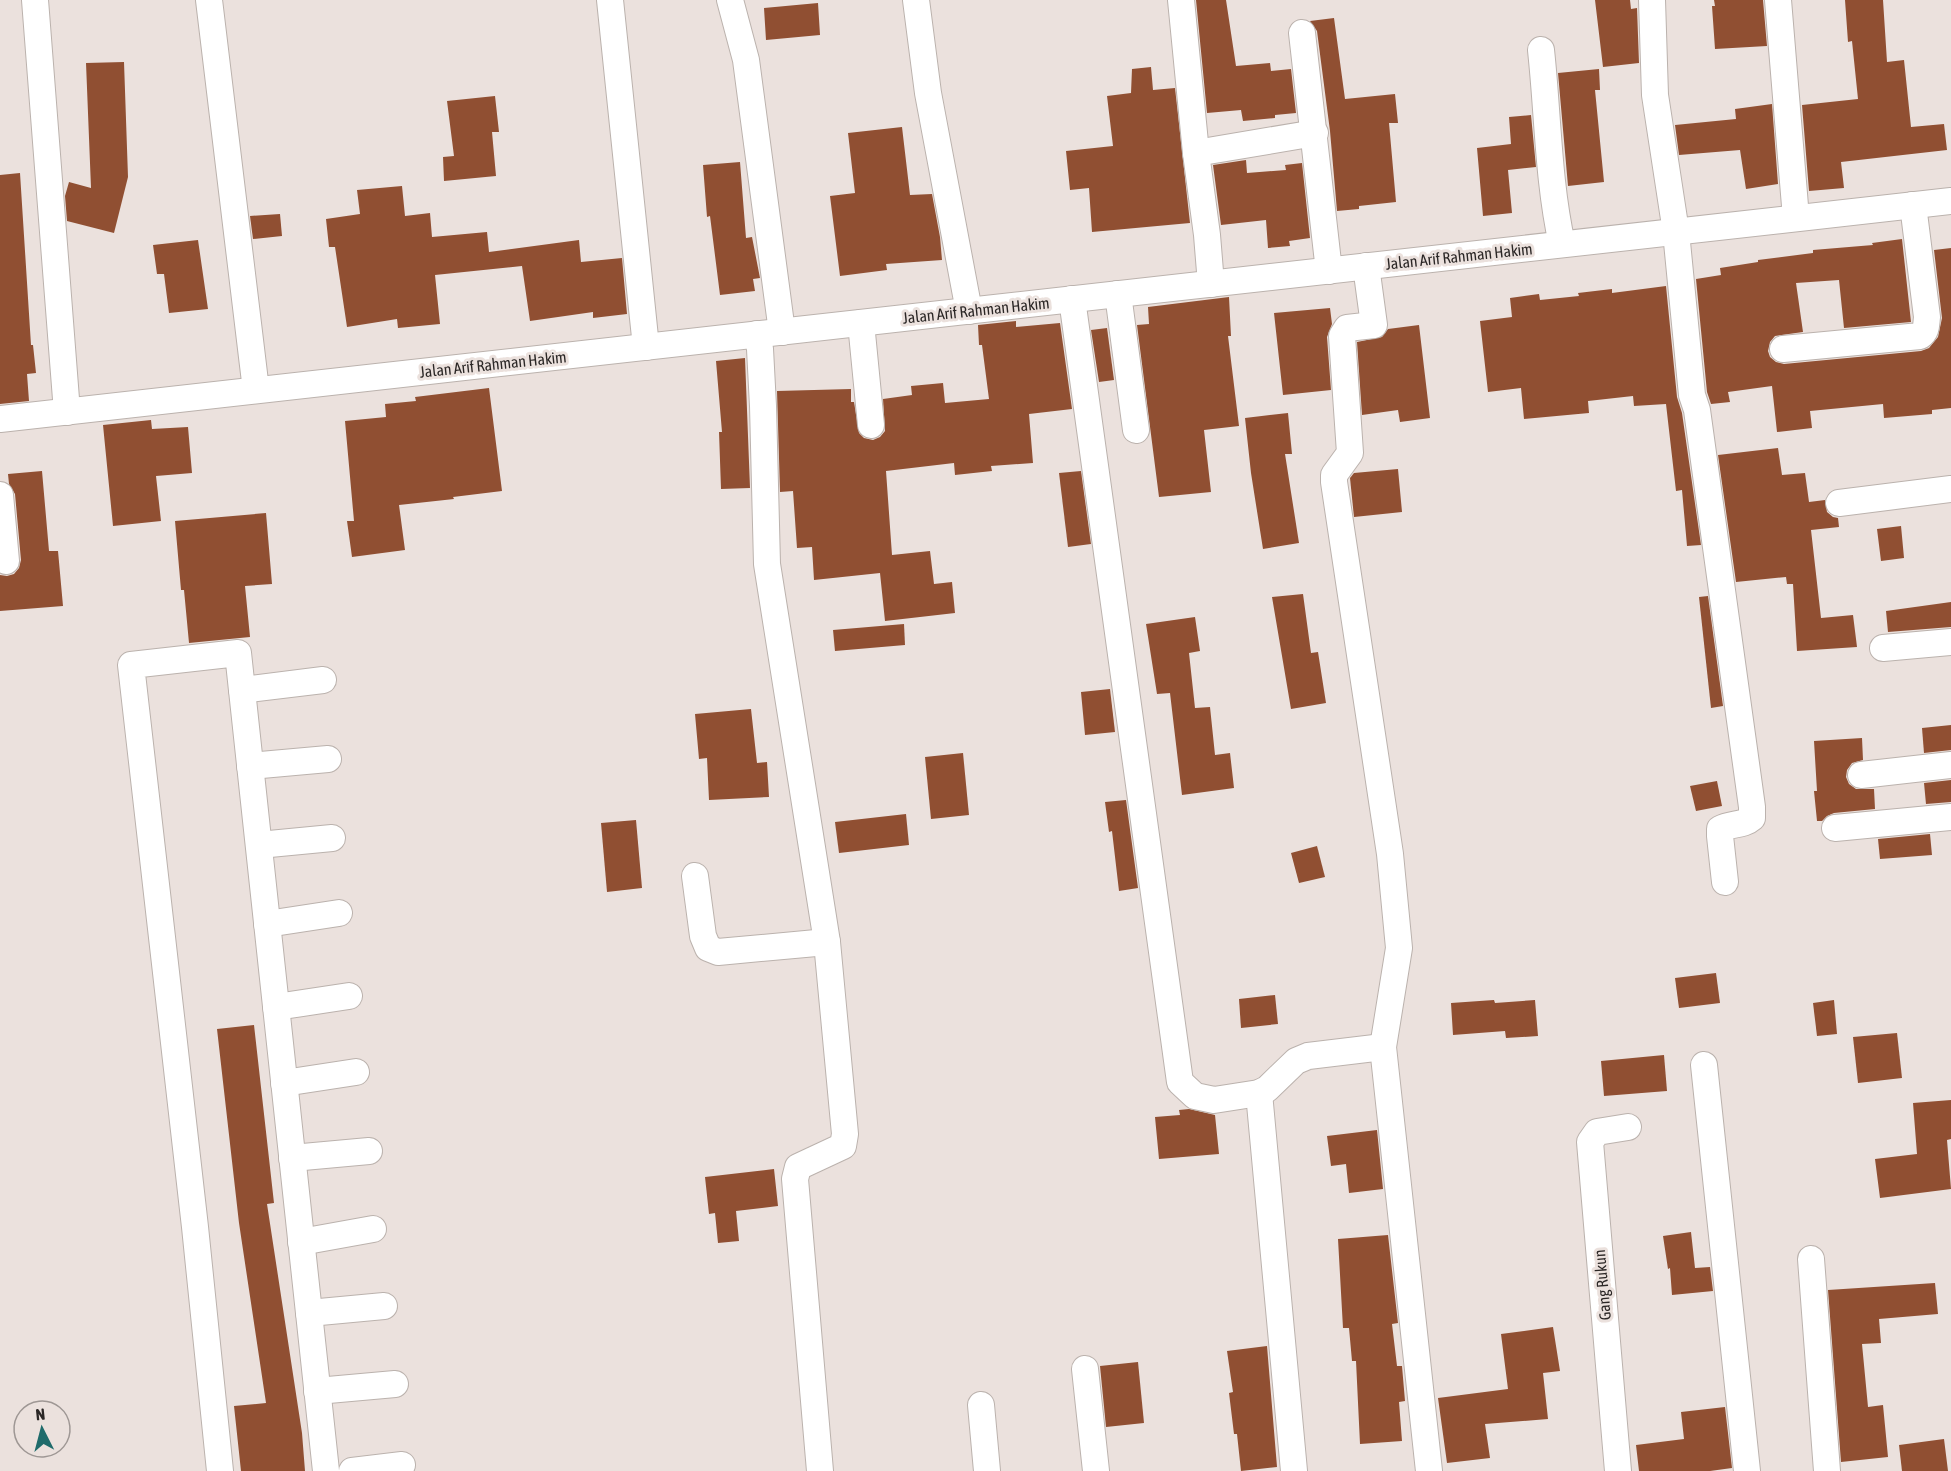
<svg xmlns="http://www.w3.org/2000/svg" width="1951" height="1471" viewBox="0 0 1951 1471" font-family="'Asap Condensed',sans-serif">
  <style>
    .building { fill: #904f32 }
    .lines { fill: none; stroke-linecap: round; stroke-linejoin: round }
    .minor-casing { stroke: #bbb2ad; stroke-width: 28 }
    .minor { stroke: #fff; stroke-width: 26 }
    .labels { text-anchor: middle; stroke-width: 6; stroke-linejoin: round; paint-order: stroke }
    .street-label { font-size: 16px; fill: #2b2726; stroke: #ebe1dd }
  </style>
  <rect width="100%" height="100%" fill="#ebe1dd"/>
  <g class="building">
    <polygon points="1196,0 1226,0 1236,66 1270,63 1271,71 1291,69 1296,113 1275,115 1275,118 1243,121 1241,110 1207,113"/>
    <polygon points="1595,0 1630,0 1631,9 1637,8 1639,63 1603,67"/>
    <polygon points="1714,0 1763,0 1767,46 1715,49 1712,6 1715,6"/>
    <polygon points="1845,0 1883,0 1887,62 1904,60 1911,127 1944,124 1947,150 1841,162 1844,188 1809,191 1802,105 1858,99 1852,41 1848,42"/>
    <polygon points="818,3 820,35 766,40 764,8"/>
    <polygon points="1334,18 1345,99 1395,94 1398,123 1389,123 1396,202 1359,206 1359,209 1337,211 1330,131 1317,31 1310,21"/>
    <polygon points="124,62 128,177 114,233 67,221 65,196 69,182 91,188 86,63"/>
    <polygon points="1151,67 1153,90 1175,88 1190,223 1092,232 1089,188 1070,190 1066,151 1113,146 1107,96 1131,93 1132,69"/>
    <polygon points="1599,69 1600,90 1595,90 1604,182 1568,186 1558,73"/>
    <polygon points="495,96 499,132 492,132 496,176 444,181 443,157 454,156 447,101"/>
    <polygon points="1772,104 1778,184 1746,189 1740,150 1679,155 1675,125 1736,119 1735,109"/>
    <polygon points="1531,115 1536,167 1508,170 1512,213 1483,216 1477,148 1511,144 1509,117"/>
    <polygon points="902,127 910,195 932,194 940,237 942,260 886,264 887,270 840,276 830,196 855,193 848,133"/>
    <polygon points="1246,160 1247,173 1286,170 1285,165 1302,163 1310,238 1289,241 1290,246 1268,248 1266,220 1221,225 1213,165"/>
    <polygon points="740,162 746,238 752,237 760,278 753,279 755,291 720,295 710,216 707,217 703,165"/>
    <polygon points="20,173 31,345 33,345 36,373 27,374 29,401 0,404 0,175"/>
    <polygon points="402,186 405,216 430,213 432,237 487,232 489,252 579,240 581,262 622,258 627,314 593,318 593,312 530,321 522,266 435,275 440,324 398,328 397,319 347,327 335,247 329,247 326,219 360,214 357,190"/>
    <polygon points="280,214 282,236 253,239 250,216"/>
    <polygon points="1902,239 1911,322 1844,328 1839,280 1796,283 1803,332 1775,336 1770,342 1768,351 1770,357 1776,362 1784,364 1921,351 1929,348 1938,337 1942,318 1934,250 1951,248 1951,408 1932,410 1932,414 1884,418 1883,404 1810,411 1812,428 1777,432 1772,386 1728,392 1730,402 1711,404 1707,392 1696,279 1721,275 1720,268 1758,262 1758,260 1813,253 1813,250 1873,245 1872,243"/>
    <polygon points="198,240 208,309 169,313 164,274 157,274 153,245"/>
    <polygon points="1666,286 1677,397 1682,413 1701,545 1687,546 1682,490 1676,491 1666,404 1634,406 1633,396 1588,401 1589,413 1524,419 1521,388 1488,392 1480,321 1512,317 1510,298 1539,294 1540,300 1579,296 1578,293 1612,289 1612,293"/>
    <polygon points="1229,297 1231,336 1228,336 1239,426 1204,430 1211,492 1159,497 1137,325 1149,324 1148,307"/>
    <polygon points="1330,308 1332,324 1327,337 1331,390 1283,395 1274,313"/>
    <polygon points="1016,321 1016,327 1060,323 1072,409 1029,414 1033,463 991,466 992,471 955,475 954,463 886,471 892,555 930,551 934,584 952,582 955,613 885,621 880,573 814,580 812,547 797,548 793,491 780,492 777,391 851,389 851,402 854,402 859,433 864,438 873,440 880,437 885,431 883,399 912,395 911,386 943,383 945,403 989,399 982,345 979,345 978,325"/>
    <polygon points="1419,325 1430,418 1400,422 1398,410 1362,415 1357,342 1382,337 1388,329"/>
    <polygon points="1107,328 1114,380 1099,382 1091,330"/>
    <polygon points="745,358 750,488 721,489 719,432 722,432 716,361"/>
    <polygon points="489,388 502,491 453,497 454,499 399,505 405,550 352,557 347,521 354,521 345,421 386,417 385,404 416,401 415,397"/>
    <polygon points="1288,413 1292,454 1285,454 1299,543 1263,549 1251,473 1245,418"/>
    <polygon points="151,420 152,429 188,427 192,473 156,476 161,521 113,526 103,425"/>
    <polygon points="1778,448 1782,475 1805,473 1809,502 1825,500 1827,512 1833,517 1838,518 1839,527 1811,530 1821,618 1853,615 1857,647 1797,651 1793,584 1787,584 1786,577 1736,582 1718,455"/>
    <polygon points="1398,469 1402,512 1354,517 1350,478 1354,473"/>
    <polygon points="42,471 49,551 58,551 63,606 0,611 0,575 7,576 14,574 19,568 21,560 15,494 9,484 8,474"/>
    <polygon points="1081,471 1091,544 1068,547 1059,473"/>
    <polygon points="266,513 272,584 245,586 250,637 189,643 184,590 181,590 175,521"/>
    <polygon points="1901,526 1904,558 1881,561 1877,529"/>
    <polygon points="1303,594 1311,653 1318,652 1326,703 1291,709 1272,597"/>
    <polygon points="1708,596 1723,706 1711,708 1699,597"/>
    <polygon points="1951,602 1951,627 1888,632 1886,611"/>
    <polygon points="1195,617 1200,651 1189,653 1195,708 1210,707 1215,755 1230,753 1234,788 1182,795 1170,693 1157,694 1146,624"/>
    <polygon points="904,624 905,645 835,651 833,630"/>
    <polygon points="1110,689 1115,732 1085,735 1081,692"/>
    <polygon points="751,709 757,763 767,762 769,797 709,800 707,758 699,759 695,714"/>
    <polygon points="1951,725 1951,750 1924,753 1922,728"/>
    <polygon points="1862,738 1863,760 1852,763 1847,770 1846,777 1849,784 1856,789 1874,789 1875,809 1834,813 1827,816 1822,821 1817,821 1814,791 1817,791 1814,741"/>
    <polygon points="963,753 969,815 931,819 925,757"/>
    <polygon points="1951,780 1951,802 1926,804 1924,783"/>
    <polygon points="1717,781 1722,806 1696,811 1690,786"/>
    <polygon points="1126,800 1138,888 1119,891 1112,831 1109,832 1105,802"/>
    <polygon points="906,814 909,845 839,853 835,822"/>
    <polygon points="636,820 642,888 607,892 601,823"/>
    <polygon points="1930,834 1932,855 1880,859 1878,839"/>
    <polygon points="1317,846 1325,877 1299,883 1291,853"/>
    <polygon points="1716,973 1720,1003 1679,1008 1675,978"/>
    <polygon points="1275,995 1278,1024 1241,1028 1239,999"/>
    <polygon points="1494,1000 1495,1003 1535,1000 1538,1036 1506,1038 1505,1031 1453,1035 1451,1003"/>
    <polygon points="1834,1000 1837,1034 1817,1036 1813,1003"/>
    <polygon points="254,1025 274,1203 267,1204 302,1433 305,1471 241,1471 234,1406 266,1403 239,1223 217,1029"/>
    <polygon points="1897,1033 1902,1078 1858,1083 1853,1037"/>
    <polygon points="1664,1055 1667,1091 1604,1096 1601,1061"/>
    <polygon points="1951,1100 1951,1139 1947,1140 1951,1189 1880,1198 1875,1159 1917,1154 1913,1103"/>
    <polygon points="1189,1109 1215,1115 1219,1154 1159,1159 1155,1117 1180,1115 1179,1110"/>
    <polygon points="1377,1130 1383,1189 1349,1193 1346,1164 1331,1166 1327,1136"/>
    <polygon points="774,1169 778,1206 736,1211 739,1241 718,1243 715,1213 709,1214 705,1177"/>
    <polygon points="1691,1232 1695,1268 1710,1267 1713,1291 1672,1295 1670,1268 1668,1269 1663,1236"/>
    <polygon points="1388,1235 1398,1323 1392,1324 1397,1366 1402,1366 1405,1401 1399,1402 1402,1441 1360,1444 1356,1361 1352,1361 1349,1328 1343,1328 1338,1239"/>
    <polygon points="1935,1283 1938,1314 1879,1319 1881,1343 1862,1344 1868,1407 1883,1405 1888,1457 1841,1462 1828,1290"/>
    <polygon points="1553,1327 1560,1371 1543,1373 1548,1419 1485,1424 1490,1458 1447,1463 1438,1398 1508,1389 1501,1334"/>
    <polygon points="1267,1346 1277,1467 1241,1471 1237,1434 1234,1434 1229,1393 1233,1392 1227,1351"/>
    <polygon points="1138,1362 1144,1423 1106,1427 1100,1366"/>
    <polygon points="1725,1407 1732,1468 1710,1471 1639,1471 1636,1445 1684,1439 1681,1412"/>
    <polygon points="1944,1439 1948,1471 1902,1471 1899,1445"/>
  </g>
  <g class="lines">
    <defs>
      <g id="minor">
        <polyline points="35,0 67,412"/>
        <polyline points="209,0 256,390"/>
        <polyline points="610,0 646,347"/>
        <polyline points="730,0 746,60 782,332"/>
        <polyline points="916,0 928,93 969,311"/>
        <polyline points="1181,0 1196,153"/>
        <path d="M1652,0L1655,95L1676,232L1692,395L1697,410L1752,807V818C1743,826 1731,823 1720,829V836L1725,882"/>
        <polyline points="1778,0 1796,218"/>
        <polyline points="1302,33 1329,271"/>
        <path d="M1541,50C1548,115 1548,181 1562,244"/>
        <polyline points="1366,266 1374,325 1347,328 1342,336 1350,453 1334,475 1334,482 1390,854 1399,948 1383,1047 1429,1471"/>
        <polyline points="1211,284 1207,235 1196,153 1315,133"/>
        <polyline points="1118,294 1136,430"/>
        <polyline points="1072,299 1180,1082 1195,1096 1214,1100 1259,1093 1267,1089 1296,1061 1308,1056 1383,1047"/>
        <polyline points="861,323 871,425"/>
        <polyline points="757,334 760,349 763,406 767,564 827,942 845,1134 843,1146 798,1167 795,1179 820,1471"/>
        <path d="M1783,349L1920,336C1927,331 1926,325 1927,317L1913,205"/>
        <polyline points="0,419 1951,201"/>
        <polyline points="0,495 6,561"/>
        <polyline points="1839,503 1951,489"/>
        <polyline points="1883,648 1951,642"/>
        <polyline points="242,690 323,680"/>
        <polyline points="250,766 328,759"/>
        <polyline points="1861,775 1951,765"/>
        <polyline points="1835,828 1951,817"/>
        <polyline points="259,845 332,838"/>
        <polyline points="695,876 703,936 708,948 718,952 827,942"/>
        <polyline points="267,924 339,913"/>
        <polyline points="276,1007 349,996"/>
        <polyline points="1704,1065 1747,1471"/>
        <polyline points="284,1083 356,1072"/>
        <polyline points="1259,1093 1294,1471"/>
        <polyline points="292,1158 369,1151"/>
        <polyline points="301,1242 373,1229"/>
        <polyline points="1811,1259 1827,1471"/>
        <polyline points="309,1313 384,1306"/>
        <polyline points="1085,1369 1096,1471"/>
        <polyline points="317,1391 395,1384"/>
        <polyline points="981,1405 987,1471"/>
        <polyline points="220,1471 195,1227 131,665 238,653 326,1471"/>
        <polyline points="352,1471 402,1465"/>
        <polyline points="1618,1471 1590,1142 1597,1132 1628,1127"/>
      </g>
    </defs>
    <use href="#minor" class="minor-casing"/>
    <use href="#minor" class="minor"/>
  </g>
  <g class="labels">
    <g class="street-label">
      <text transform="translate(1459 256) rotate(-6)" y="6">Jalan Arif Rahman Hakim</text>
      <text transform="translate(976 310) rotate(-6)" y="6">Jalan Arif Rahman Hakim</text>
      <text transform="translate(493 364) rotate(-6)" y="6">Jalan Arif Rahman Hakim</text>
      <text transform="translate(1602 1285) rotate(-95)" y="6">Gang Rukun</text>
    </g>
  </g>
  <g transform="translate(42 1429) rotate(354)"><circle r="28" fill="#ebe1dd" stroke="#9e9794" stroke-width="1.5"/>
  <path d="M0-4.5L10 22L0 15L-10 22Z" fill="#1f6b6b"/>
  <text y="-9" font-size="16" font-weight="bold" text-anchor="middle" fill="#2b2726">N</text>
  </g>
</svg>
